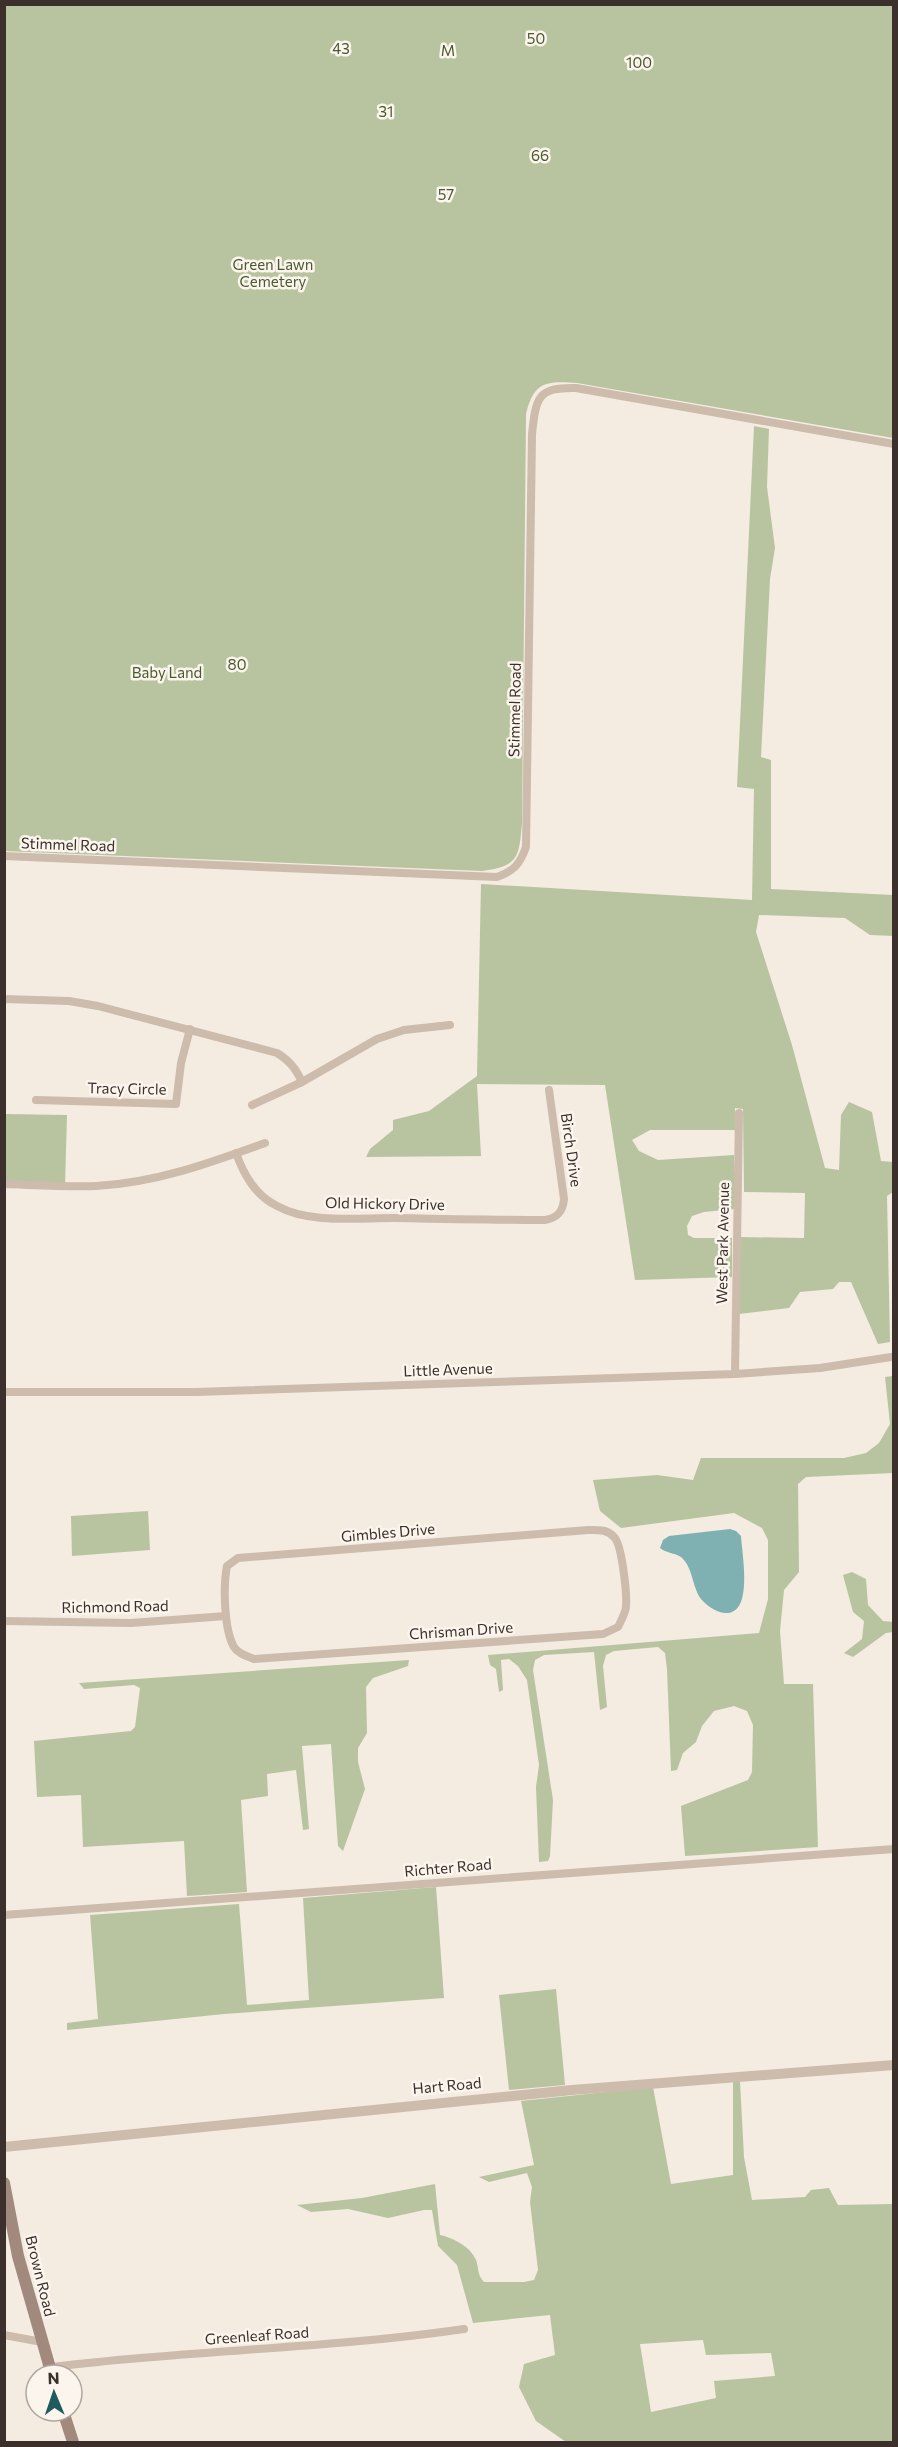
<svg xmlns="http://www.w3.org/2000/svg" width="898" height="2447" viewBox="0 0 898 2447" font-family="Commissioner,sans-serif">
  <style>
    .green { fill: #b8c4a0; fill-rule: evenodd }
    .water { fill: #7fb0b2 }
    .lines { fill: none; stroke-linecap: round; stroke-linejoin: round }
    .minor { stroke: #cdbbac; stroke-width: 8 }
    .tertiary { stroke: #cdbbac; stroke-width: 10 }
    .secondary { stroke: #a18a7d; stroke-width: 12 }
    .labels { text-anchor: middle; stroke-width: 5; stroke-linejoin: round; paint-order: stroke }
    .park-label { font-size: 15px; fill: #4a5a2e; stroke: #fbf5ee }
    .street-label { font-size: 15px; fill: #3b302b; stroke: #fbf5ee }
  </style>
  <rect width="100%" height="100%" fill="#f4ebe1"/>
  <g class="green">
    <path d="M5,5H893V438L577,383C547,381 534,381 526,414L522,823C519,857 519,866 482,871L5,851Z"/>
    <polygon points="754,426 769,429 767,487 775,548 770,579 761,757 771,760 771,889 893,895 894,936 870,935 845,918 759,915 756,932 792,1045 825,1168 839,1170 841,1115 849,1102 872,1112 881,1161 893,1162 893,1192 887,1196 890,1342 878,1344 851,1282 839,1282 833,1289 800,1292 789,1308 739,1314 739,1237 804,1238 805,1193 744,1192 743,1109 735,1108 735,1130 650,1130 632,1140 639,1151 658,1160 734,1155 735,1209 704,1212 692,1216 687,1226 688,1235 694,1238 732,1238 732,1277 635,1280 605,1085 477,1084 481,1156 366,1157 370,1149 393,1130 393,1120 429,1111 477,1076 481,884 752,900 754,789 737,787"/>
    <polygon points="5,1114 67,1115 65,1185 5,1183"/>
    <polygon points="893,1376 893,1473 806,1477 798,1484 799,1572 784,1590 780,1631 784,1684 813,1684 818,1847 685,1856 681,1806 748,1780 752,1772 753,1725 747,1711 734,1706 714,1711 702,1726 696,1742 683,1753 677,1770 671,1771 667,1669 665,1653 658,1647 614,1651 606,1655 603,1666 607,1707 600,1710 594,1652 544,1655 535,1660 533,1670 553,1800 550,1856 548,1861 539,1862 536,1787 539,1765 527,1680 518,1666 509,1659 501,1660 503,1690 499,1692 496,1669 490,1665 488,1655 759,1633 768,1599 768,1540 762,1528 734,1513 621,1528 600,1511 593,1480 657,1475 693,1480 701,1458 844,1458 866,1453 879,1443 890,1424 885,1377"/>
    <polygon points="148,1511 150,1550 72,1556 71,1516"/>
    <polygon points="852,1572 866,1579 868,1605 883,1621 894,1622 893,1632 886,1633 853,1657 844,1653 862,1639 864,1621 853,1612 843,1575"/>
    <polygon points="409,1660 408,1666 373,1678 366,1687 367,1733 358,1748 358,1762 365,1789 343,1851 338,1846 331,1744 302,1746 309,1829 303,1830 296,1770 267,1774 268,1796 241,1800 247,1892 187,1896 184,1841 83,1847 81,1795 37,1797 34,1741 131,1731 135,1727 140,1688 134,1685 84,1689 79,1683"/>
    <polygon points="436,1887 444,1998 224,2014 67,2030 67,2023 98,2019 90,1915 239,1904 247,2005 309,2000 303,1898"/>
    <polygon points="556,1989 565,2085 509,2090 499,1995"/>
    <path d="M733,2082H740L744,2157L752,2200L805,2197L811,2190L829,2188L838,2205L893,2204V2442H566L536,2421L519,2387L524,2364L555,2355L550,2315L473,2323L457,2265L438,2246L432,2210H424L388,2218L348,2209L311,2212L297,2205L362,2198L435,2184L440,2235C453,2238 470,2246 476,2260C479,2268 477,2275 484,2282H524L534,2280L538,2270L530,2202L532,2187L527,2173L489,2182L479,2177L534,2165L521,2101L653,2087L671,2184L733,2175ZM703,2340L706,2355L771,2353L775,2376L714,2381L716,2398L651,2412L640,2344Z"/>
  </g>
  <path class="water" d="M730,1529L736,1531L741,1536C742,1555 754,1615 725,1613C716,1612 707,1606 701,1599C692,1587 693,1567 681,1557C675,1553 666,1553 660,1548L663,1540L669,1536Z"/>
  <g class="lines">
    <g class="minor">
      <path d="M4,856L497,877C514,871 520,864 526,847L532,434C536,398 537,387 576,388L894,444"/>
      <path d="M4,999L69,1001L98,1006L277,1053C290,1061 296,1069 302,1082"/>
      <polyline points="36,1100 176,1104 181,1063 190,1029"/>
      <polyline points="252,1105 302,1082 377,1039 404,1030 450,1025"/>
      <path d="M236,1153C244,1175 255,1195 277,1206C310,1224 357,1218 394,1218C444,1219 494,1220 545,1220C557,1218 563,1212 564,1199L549,1090"/>
      <path d="M4,1184C35,1185 66,1187 96,1186C155,1183 210,1163 265,1143"/>
      <polyline points="735,1374 739,1113"/>
      <polyline points="4,1392 196,1392 735,1374 820,1368 891,1357"/>
      <path d="M588,1530C598,1530 607,1529 614,1537C622,1544 627,1594 626,1606C626,1612 621,1621 618,1627L603,1634L254,1659C247,1656 238,1654 234,1647C224,1630 223,1586 227,1566L238,1558Z"/>
      <polyline points="4,1621 131,1623 226,1616"/>
      <polyline points="4,1915 894,1849"/>
      <polyline points="4,2335 42,2342"/>
      <path d="M50,2367C188,2350 327,2349 464,2329"/>
    </g>
    <polyline class="tertiary" points="4,2147 572,2090 894,2065"/>
    <g class="secondary">
      <polyline points="4,2183 18,2256 52,2375"/>
      <polyline points="63,2411 73,2442"/>
    </g>
  </g>
  <g class="labels">
    <g class="park-label">
      <text x="536" y="44">50</text>
      <text x="341" y="54">43</text>
      <text x="448" y="56">M</text>
      <text x="639" y="68">100</text>
      <text x="386" y="117">31</text>
      <text x="540" y="161">66</text>
      <text x="446" y="200">57</text>
      <text x="273" y="270">Green Lawn<tspan x="273" dy="17">Cemetery</tspan></text>
      <text x="237" y="670">80</text>
      <text x="167" y="678">Baby Land</text>
    </g>
    <g class="street-label">
      <text transform="translate(515 710) rotate(-89)" y="5">Stimmel Road</text>
      <text transform="translate(68 845) rotate(2)" y="5">Stimmel Road</text>
      <text transform="translate(127 1089) rotate(1)" y="5">Tracy Circle</text>
      <text transform="translate(571 1150) rotate(82)" y="5">Birch Drive</text>
      <text transform="translate(385 1204) rotate(1)" y="5">Old Hickory Drive</text>
      <text transform="translate(723 1243) rotate(-89)" y="5">West Park Avenue</text>
      <text transform="translate(448 1370) rotate(-2)" y="5">Little Avenue</text>
      <text transform="translate(388 1533) rotate(-5)" y="5">Gimbles Drive</text>
      <text transform="translate(115 1607) rotate(-1)" y="5">Richmond Road</text>
      <text transform="translate(461 1631) rotate(-4)" y="5">Chrisman Drive</text>
      <text transform="translate(448 1868) rotate(-5)" y="5">Richter Road</text>
      <text transform="translate(447 2086) rotate(-5)" y="5">Hart Road</text>
      <text transform="translate(40 2276) rotate(76)" y="5">Brown Road</text>
      <text transform="translate(257 2336) rotate(-4)" y="5">Greenleaf Road</text>
    </g>
  </g>
  <rect width="898" height="2447" fill="none" stroke="#3b302b" stroke-width="12"/>
  <g transform="translate(54 2393) rotate(358)"><circle r="28" fill="#fbf5ee" stroke="#aea6a0" stroke-width="1.5"/>
  <path d="M0-4.5L10 22L0 15L-10 22Z" fill="#1f5a5e"/>
  <text y="-9" font-size="16" font-weight="bold" text-anchor="middle" fill="#3b302b">N</text>
  </g>
</svg>
